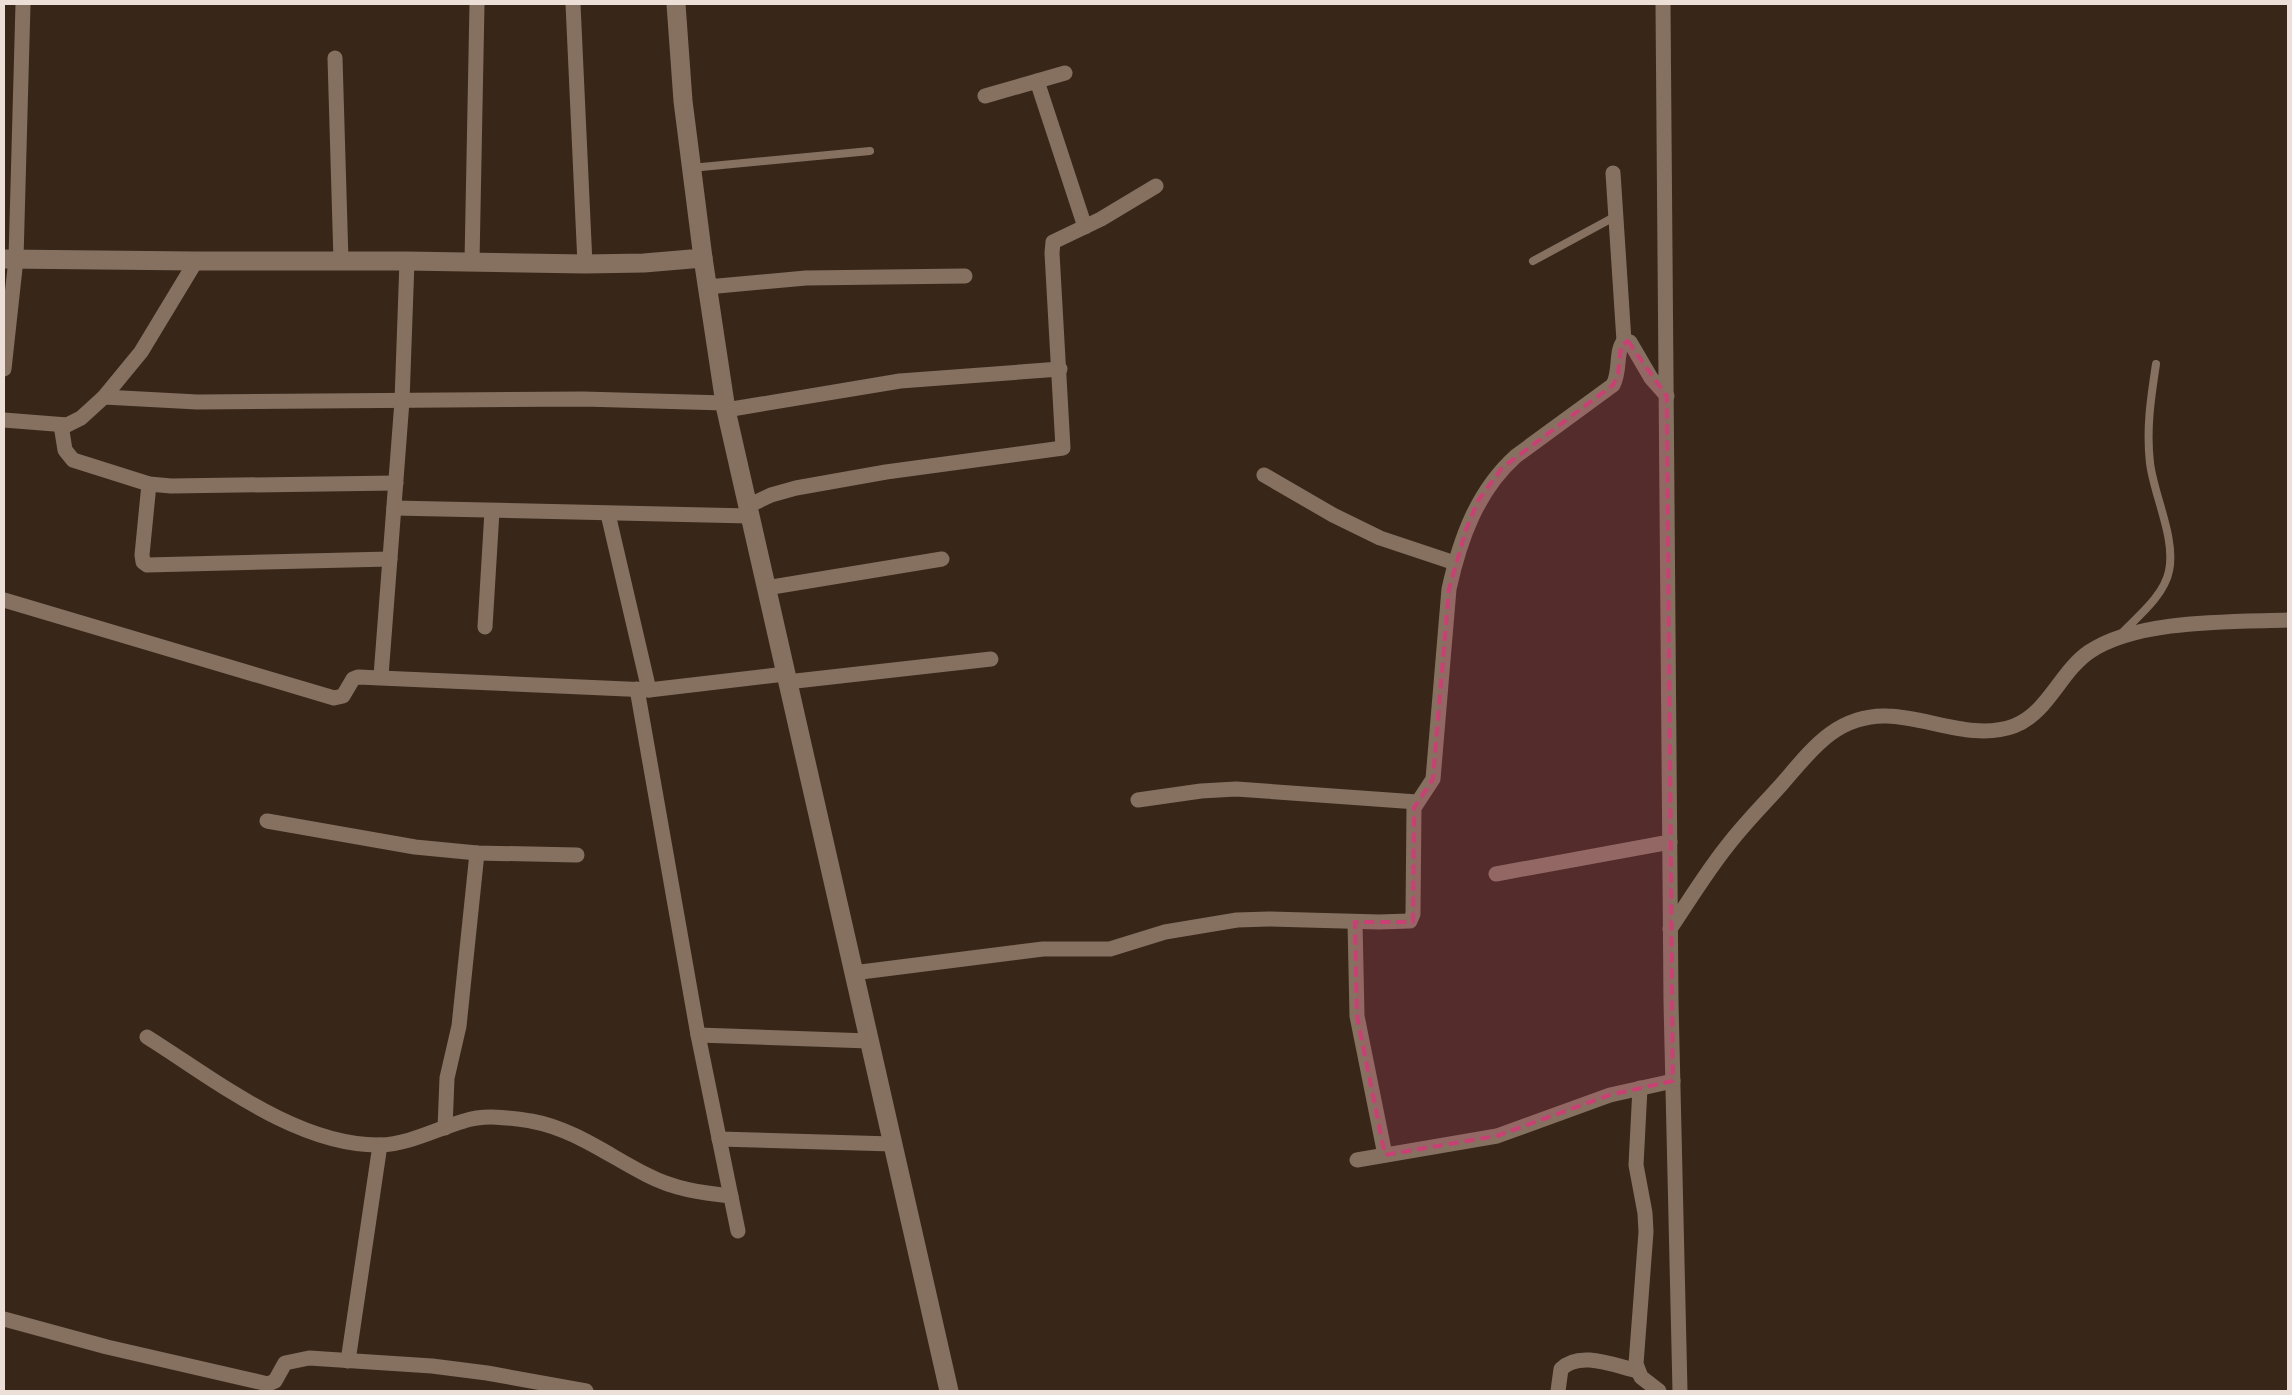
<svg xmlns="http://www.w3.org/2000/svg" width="2292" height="1395" viewBox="0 0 2292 1395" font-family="'DejaVu Sans',sans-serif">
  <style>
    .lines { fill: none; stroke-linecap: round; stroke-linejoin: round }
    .service { stroke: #867161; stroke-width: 8 }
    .minor { stroke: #867161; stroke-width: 15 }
    .tertiary { stroke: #867161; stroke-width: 19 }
    .marked { fill: #ca4074; fill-opacity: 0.2; stroke: #ca4074; stroke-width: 4; stroke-dasharray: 10 6; stroke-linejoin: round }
  </style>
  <rect width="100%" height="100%" fill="#382719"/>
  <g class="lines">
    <g class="service">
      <polyline points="691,168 870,151"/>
      <polyline points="1533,261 1616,216"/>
      <path d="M2121,634C2137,617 2164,596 2169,571C2176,538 2154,496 2150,463C2146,429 2151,397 2156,364"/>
    </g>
    <g class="minor">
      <polyline points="573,4 585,264"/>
      <polyline points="1663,4 1671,1002 1680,1391"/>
      <polyline points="335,58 341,261"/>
      <polyline points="1037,81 1085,227"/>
      <polyline points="985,96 1065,73"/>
      <polyline points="1613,173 1624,341"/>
      <polyline points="472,262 477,4"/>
      <polyline points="707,287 806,278 965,276"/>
      <polyline points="4,369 16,259 23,4"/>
      <polyline points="104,397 197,402 583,399 725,403"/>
      <polyline points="726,410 900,381 1060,369"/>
      <polyline points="4,420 67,425 81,418 104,397 141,352 196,261"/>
      <polyline points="61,425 65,450 73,460 149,484 171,486 396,483"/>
      <polyline points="1264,475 1333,515 1380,538 1455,563"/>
      <polyline points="149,484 142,555 143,562 147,565 390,559"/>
      <polyline points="748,506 771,495 796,488 886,472 1063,448 1052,253 1053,242 1101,219 1156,186"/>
      <polyline points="394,508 750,516"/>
      <polyline points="608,514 649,690"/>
      <polyline points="766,588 942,559"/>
      <polyline points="4,600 334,698 343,696 353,679 358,677 649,690 785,674"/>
      <polyline points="485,627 492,511"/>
      <polyline points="381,676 402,401 407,261"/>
      <polyline points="787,682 991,659"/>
      <polyline points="637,689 698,1035 738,1231"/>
      <polyline points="1138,800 1201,791 1236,789 1417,802"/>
      <polyline points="267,821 415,847 477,853 577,855"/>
      <polyline points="1496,874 1670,842"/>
      <polyline points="1355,922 1357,1016 1385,1155"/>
      <path d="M1670,929C1689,901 1707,871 1728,845C1744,824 1763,805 1781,785C1796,768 1811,748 1830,734C1846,722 1867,715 1887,716C1928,717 1973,741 2014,726C2048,713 2060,672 2089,652C2137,619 2231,622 2288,620"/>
      <path d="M853,973L1043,949H1110L1165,932L1237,920L1269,919L1379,922L1410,921L1413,914L1414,808L1433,779L1449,589C1460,539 1477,491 1516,456L1613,385C1621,371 1615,351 1624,341L1630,342L1651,378L1667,396"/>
      <polyline points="698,1035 869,1041"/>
      <path d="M147,1037C214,1079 297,1146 380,1145C410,1144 436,1129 464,1121C485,1114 510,1118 531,1121C575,1129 609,1156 647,1175C674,1189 701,1193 731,1196"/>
      <polyline points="1640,1088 1636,1165 1645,1213 1646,1232 1636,1364 1641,1377 1659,1391"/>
      <polyline points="445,1128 447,1078 459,1026 477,853"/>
      <polyline points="719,1139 893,1144"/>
      <polyline points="1357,1160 1497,1136 1610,1095 1673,1081"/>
      <polyline points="4,1319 107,1347 268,1384 275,1381 285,1363 309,1358 432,1366 487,1373 586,1391"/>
      <polyline points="348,1361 380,1145"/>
      <path d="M1558,1391L1561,1369C1580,1350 1615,1366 1638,1371"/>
    </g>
    <g class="tertiary">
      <polyline points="703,258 726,410 949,1391"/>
      <polyline points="4,259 196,261 407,261 585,264 644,263 703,258 683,101 676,4"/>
    </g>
  </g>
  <path class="marked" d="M1628,341L1667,396L1673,1081L1610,1095L1497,1136L1385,1155L1357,1016L1355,922H1413L1414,808L1433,779L1449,589L1466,530L1478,501L1502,468L1613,385L1618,375L1621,346Z"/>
  <rect width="2292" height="1395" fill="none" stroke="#ebdfd7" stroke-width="10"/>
</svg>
